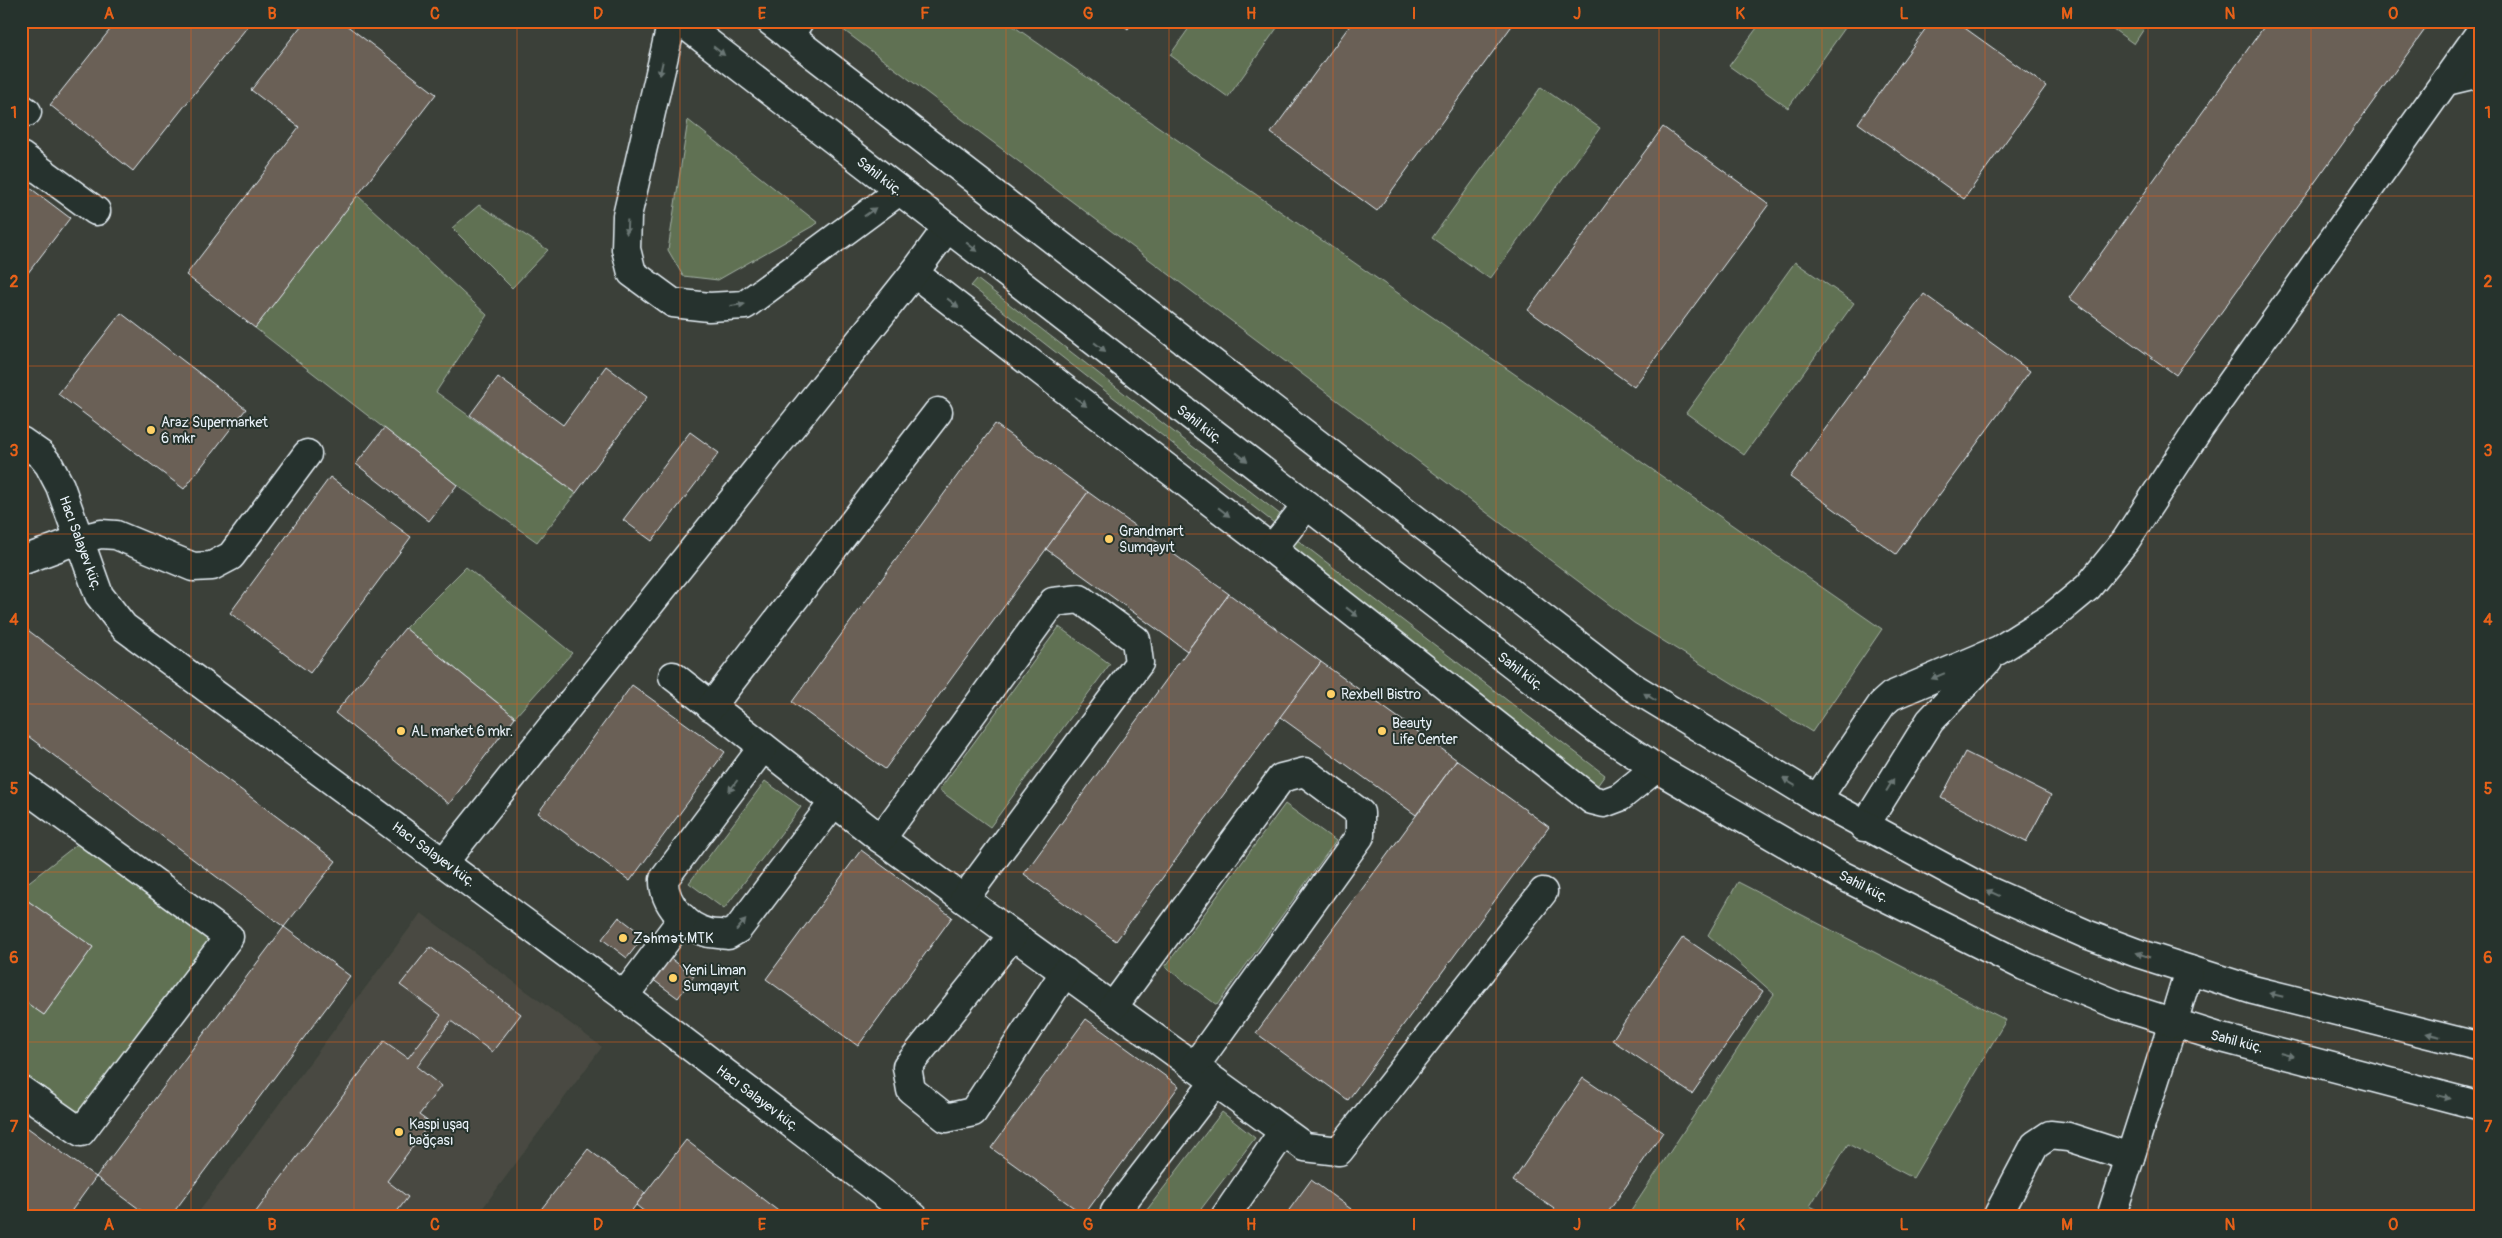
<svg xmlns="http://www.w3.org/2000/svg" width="2502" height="1238" viewBox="0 0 2502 1238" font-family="Pangolin,sans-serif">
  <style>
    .built { fill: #494a42 }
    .green { fill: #617153; stroke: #a4b1a6 }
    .building { fill: #6b6056; stroke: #e8f1f8 }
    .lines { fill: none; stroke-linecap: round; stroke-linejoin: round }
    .minor-casing { stroke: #e8f1f8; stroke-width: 31 }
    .major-casing { stroke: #e8f1f8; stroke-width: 31 }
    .minor { stroke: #26332d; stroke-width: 28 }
    .major { stroke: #26332d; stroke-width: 28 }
    .oneway { fill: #6a7674 }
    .grid { fill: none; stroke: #e86118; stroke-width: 1; stroke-opacity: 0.55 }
    .poi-dot { fill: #ffd166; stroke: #26332d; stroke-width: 2 }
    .labels { text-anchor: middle; stroke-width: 4; stroke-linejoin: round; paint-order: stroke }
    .street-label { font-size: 14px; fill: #e8f1f8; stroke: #26332d }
    .poi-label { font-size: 14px; fill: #e8f1f8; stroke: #26332d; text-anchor: start }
    .neatline { fill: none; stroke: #e86118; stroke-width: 2 }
    .grid-label { font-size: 16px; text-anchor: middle; font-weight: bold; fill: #e86118 }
  </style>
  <rect width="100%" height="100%" fill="#3b4039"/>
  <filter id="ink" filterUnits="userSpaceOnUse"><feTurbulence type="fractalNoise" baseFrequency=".02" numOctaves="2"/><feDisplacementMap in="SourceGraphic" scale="10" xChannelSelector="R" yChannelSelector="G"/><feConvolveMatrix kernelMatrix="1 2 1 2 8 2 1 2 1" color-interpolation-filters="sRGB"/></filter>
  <g filter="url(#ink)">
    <polygon class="built" points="421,913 602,1047 476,1217 195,1217"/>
    <g class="green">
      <polygon points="841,21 1006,21 1882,629 1812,732 1634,623 838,26"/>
      <polygon points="1194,21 1282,21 1228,97 1170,55"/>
      <polygon points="1762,21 1850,21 1788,108 1729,66"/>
      <polygon points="2102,21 2149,21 2134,44"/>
      <polygon points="1541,87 1600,128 1490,279 1432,238"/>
      <polygon points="688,120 818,223 718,280 683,276 668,250"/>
      <polygon points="357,195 487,315 436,392 576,493 537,542 457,485 255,328"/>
      <polygon points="479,205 548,250 512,288 452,228"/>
      <polygon points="1795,262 1854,303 1744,455 1686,413"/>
      <polygon points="977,279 1286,519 1278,526 971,286"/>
      <polygon points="1296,539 1605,775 1597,786 1288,548"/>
      <polygon points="466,567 572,653 515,717 405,628"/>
      <polygon points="1059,627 1110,664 990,827 939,790"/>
      <polygon points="765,781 801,807 724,909 689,883"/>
      <polygon points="1285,804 1336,841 1217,1005 1165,967"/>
      <polygon points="89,835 229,937 81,1132 21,1090 21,999 44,1015 93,947 21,896 21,888"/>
      <polygon points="1738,882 2006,1020 1913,1178 1848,1144 1810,1206 1833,1217 1627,1217 1774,994 1708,935"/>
      <polygon points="1222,1112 1255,1138 1195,1217 1153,1217 1146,1211"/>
    </g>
    <g class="building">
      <polygon points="117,21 252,21 133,171 50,105"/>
      <polygon points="305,21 341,21 436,94 255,328 186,275 299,127 251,90"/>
      <polygon points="1118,21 1134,21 1128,29"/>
      <polygon points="1353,21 1503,21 1511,27 1377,211 1271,133"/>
      <polygon points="1931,21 1955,21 2046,86 1964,199 1858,123"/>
      <polygon points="2268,21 2425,21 2429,24 2176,375 2069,298"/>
      <polygon points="1663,127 1769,204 1634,387 1528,310"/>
      <polygon points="21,181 70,218 21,282"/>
      <polygon points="1924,294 2030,371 1896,554 1790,477"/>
      <polygon points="121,313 246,409 184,489 58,394"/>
      <polygon points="606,366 647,397 576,493 470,415 498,377 563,425"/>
      <polygon points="995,424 1088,492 885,769 792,702"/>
      <polygon points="384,428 457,485 429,521 356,464"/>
      <polygon points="690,432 719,453 652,541 623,520"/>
      <polygon points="330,477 411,537 310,673 230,613"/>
      <polygon points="1088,492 1229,594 1187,651 1046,549"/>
      <polygon points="1229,594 1321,662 1116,941 1024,874"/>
      <polygon points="21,625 336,861 284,927 21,731"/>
      <polygon points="405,628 515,717 449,804 335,713"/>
      <polygon points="1321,662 1457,760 1416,815 1280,717"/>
      <polygon points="632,685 725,752 630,881 538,813"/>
      <polygon points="1965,752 2051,795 2026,842 1941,798"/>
      <polygon points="1457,760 1549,827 1348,1100 1256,1033"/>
      <polygon points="861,850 952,917 858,1046 766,979"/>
      <polygon points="21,896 93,947 44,1015 21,999"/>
      <polygon points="619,917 644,936 627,958 602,939"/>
      <polygon points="284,927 350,976 170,1217 150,1217 96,1177"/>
      <polygon points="1683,937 1763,991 1692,1094 1612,1040"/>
      <polygon points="430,947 521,1014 492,1052 451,1021 417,1067 441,1086 419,1115 430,1123 387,1181 408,1197 393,1217 252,1217 384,1041 408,1058 441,1015 400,985"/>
      <polygon points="669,957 694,976 678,998 652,979"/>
      <polygon points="1086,1019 1179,1086 1084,1215 991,1148"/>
      <polygon points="1583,1078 1663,1132 1605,1217 1566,1217 1513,1181"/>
      <polygon points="21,1123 96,1177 67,1217 21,1217"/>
      <polygon points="686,1140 786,1217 651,1217 636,1205"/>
      <polygon points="588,1149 645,1193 627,1217 535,1217"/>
      <polygon points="1311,1180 1362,1217 1284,1217"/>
    </g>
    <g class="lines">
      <defs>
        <g id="minor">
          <polyline points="672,21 627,216 626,249 632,273 673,303 709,307 745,305 899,191"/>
          <polyline points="789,36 799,21"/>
          <polyline points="2447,81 2472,75 2481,76"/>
          <polyline points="21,108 27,112"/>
          <polyline points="21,156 96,211"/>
          <polyline points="914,273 1272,549 1592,800 1604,803 1620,797 1656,768"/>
          <polyline points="21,441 41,455 49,465 60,486 99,595 124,627 624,996 914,1217"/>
          <polyline points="1272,549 1306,506"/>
          <polyline points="21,561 80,539 101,534 116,535 193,567 212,566 231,556 307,454"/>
          <polyline points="673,676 881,839 1305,1147 1339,1151 1543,892"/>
          <polyline points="711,707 938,412"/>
          <path d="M763,747L664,879C663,903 685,927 709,933C715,934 722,934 728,935L738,929L834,802"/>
          <polyline points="21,785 229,937 81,1132 21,1090"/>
          <polyline points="1817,799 1882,704 1891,696 1999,650 2053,616 2088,587 2126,540 2200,427 2481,31"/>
          <polyline points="1864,827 1930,721 1987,661"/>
          <polyline points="881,839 1053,602 1080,599 1136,640 1139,663 964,899"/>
          <polyline points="444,862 914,273 947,228"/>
          <polyline points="1013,935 907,1067 911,1090 946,1118 973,1112 1065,972"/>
          <polyline points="624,996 683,918"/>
          <polyline points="1113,1007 1281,778 1305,772 1360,813 1360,836 1194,1067"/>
          <polyline points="1115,1217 1115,1212 1215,1082"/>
          <polyline points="1225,1217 1283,1132"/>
          <polyline points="1997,1217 2035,1145 2050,1135 2068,1137 2130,1157"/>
          <polyline points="2111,1217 2173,1023"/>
        </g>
        <g id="major">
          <polyline points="680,21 1598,730 1656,768 1839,874 2024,966 2067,984 2118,1005 2222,1038 2481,1106"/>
          <polyline points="770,21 1631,686 1817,799 1982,888 2086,934 2137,953 2253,990 2481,1047"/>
          <polyline points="2173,1023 2189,970"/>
        </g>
      </defs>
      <use href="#minor" class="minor-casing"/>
      <use href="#major" class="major-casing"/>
      <use href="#minor" class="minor"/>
      <use href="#major" class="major"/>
    </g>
    <defs><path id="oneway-solid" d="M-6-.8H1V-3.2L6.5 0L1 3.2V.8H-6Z" transform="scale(1.25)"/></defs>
    <g class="oneway">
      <use href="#oneway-solid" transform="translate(719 51) rotate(38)"/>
      <use href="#oneway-solid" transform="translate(661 69) rotate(103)"/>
      <use href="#oneway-solid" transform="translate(870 212) rotate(-36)"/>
      <use href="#oneway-solid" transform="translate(627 227) rotate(93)"/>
      <use href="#oneway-solid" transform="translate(972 247) rotate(38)"/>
      <use href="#oneway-solid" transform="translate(953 303) rotate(38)"/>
      <use href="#oneway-solid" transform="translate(738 305) rotate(-7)"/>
      <use href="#oneway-solid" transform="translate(1100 347) rotate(38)"/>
      <use href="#oneway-solid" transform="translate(1081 402) rotate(38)"/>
      <use href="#oneway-solid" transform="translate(1242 457) rotate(38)"/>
      <use href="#oneway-solid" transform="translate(1224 512) rotate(38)"/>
      <use href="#oneway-solid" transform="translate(1352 612) rotate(38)"/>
      <use href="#oneway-solid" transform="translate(1938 676) rotate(157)"/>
      <use href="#oneway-solid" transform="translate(1650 697) rotate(-148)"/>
      <use href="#oneway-solid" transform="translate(1789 782) rotate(-149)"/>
      <use href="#oneway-solid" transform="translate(1890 785) rotate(-59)"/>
      <use href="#oneway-solid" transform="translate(733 786) rotate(127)"/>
      <use href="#oneway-solid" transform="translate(1993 893) rotate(-156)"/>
      <use href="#oneway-solid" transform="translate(741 925) rotate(-48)"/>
      <use href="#oneway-solid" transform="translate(2143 955) rotate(-161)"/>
      <use href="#oneway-solid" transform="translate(2276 995) rotate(-166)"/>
      <use href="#oneway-solid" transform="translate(2433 1035) rotate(-166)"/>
      <use href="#oneway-solid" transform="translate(2287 1055) rotate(15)"/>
      <use href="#oneway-solid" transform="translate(2444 1097) rotate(15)"/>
    </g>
  </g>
  <path class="grid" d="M191,21V1217M354,21V1217M517,21V1217M680,21V1217M843,21V1217M1006,21V1217M1169,21V1217M1333,21V1217M1496,21V1217M1659,21V1217M1822,21V1217M1985,21V1217M2148,21V1217M2311,21V1217M21,196H2481M21,366H2481M21,534H2481M21,704H2481M21,872H2481M21,1042H2481"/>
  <g class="poi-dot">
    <circle cx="151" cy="430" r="5"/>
    <circle cx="1109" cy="539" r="5"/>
    <circle cx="1331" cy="694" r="5"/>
    <circle cx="401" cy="731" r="5"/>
    <circle cx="1382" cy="731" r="5"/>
    <circle cx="623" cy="938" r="5"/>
    <circle cx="673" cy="978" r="5"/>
    <circle cx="399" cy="1132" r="5"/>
  </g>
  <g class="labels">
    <g class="street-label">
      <text transform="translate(880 176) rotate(38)" y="5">Sahil küç.</text>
      <text transform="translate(1200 424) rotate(38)" y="5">Sahil küç.</text>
      <text transform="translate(81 543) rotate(70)" y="5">Hacı Salayev küç.</text>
      <text transform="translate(1521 671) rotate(37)" y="5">Sahil küç.</text>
      <text transform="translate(434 854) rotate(36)" y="5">Hacı Salayev küç.</text>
      <text transform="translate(1864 886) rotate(27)" y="5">Sahil küç.</text>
      <text transform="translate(2237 1041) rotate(15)" y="5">Sahil küç.</text>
      <text transform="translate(758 1098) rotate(37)" y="5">Hacı Salayev küç.</text>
    </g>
    <g class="poi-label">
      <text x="161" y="427">Araz Supermarket<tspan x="161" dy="16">6 mkr</tspan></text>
      <text x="1119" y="536">Grandmart<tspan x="1119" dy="16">Sumqayıt</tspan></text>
      <text x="1341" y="699">Rexbell Bistro</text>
      <text x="1392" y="728">Beauty<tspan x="1392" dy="16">Life Center</tspan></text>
      <text x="411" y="736">AL market 6 mkr.</text>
      <text x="633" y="943">Zəhmət MTK</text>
      <text x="683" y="975">Yeni Liman<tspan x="683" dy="16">Sumqayıt</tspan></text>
      <text x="409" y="1129">Kaspi uşaq<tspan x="409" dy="16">bağçası</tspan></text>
    </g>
  </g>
  <rect width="2502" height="1238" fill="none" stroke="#26332d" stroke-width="55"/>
  <rect x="28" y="28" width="2446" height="1182" class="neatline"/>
  <g class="grid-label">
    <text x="109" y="19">A</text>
    <text x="272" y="19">B</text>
    <text x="435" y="19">C</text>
    <text x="598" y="19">D</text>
    <text x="762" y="19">E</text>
    <text x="925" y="19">F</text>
    <text x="1088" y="19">G</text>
    <text x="1251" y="19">H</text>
    <text x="1414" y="19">I</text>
    <text x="1577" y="19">J</text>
    <text x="1740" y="19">K</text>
    <text x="1904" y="19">L</text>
    <text x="2067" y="19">M</text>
    <text x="2230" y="19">N</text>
    <text x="2393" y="19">O</text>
    <text x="14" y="118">1</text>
    <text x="2488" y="118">1</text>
    <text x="14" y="287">2</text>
    <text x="2488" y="287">2</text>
    <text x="14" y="456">3</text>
    <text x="2488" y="456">3</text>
    <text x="14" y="625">4</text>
    <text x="2488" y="625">4</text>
    <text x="14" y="794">5</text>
    <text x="2488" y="794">5</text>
    <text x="14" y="963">6</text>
    <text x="2488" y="963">6</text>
    <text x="14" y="1132">7</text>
    <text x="2488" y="1132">7</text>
    <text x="109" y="1230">A</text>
    <text x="272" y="1230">B</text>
    <text x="435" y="1230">C</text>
    <text x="598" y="1230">D</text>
    <text x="762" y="1230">E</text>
    <text x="925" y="1230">F</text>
    <text x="1088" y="1230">G</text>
    <text x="1251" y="1230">H</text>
    <text x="1414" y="1230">I</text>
    <text x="1577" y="1230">J</text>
    <text x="1740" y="1230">K</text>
    <text x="1904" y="1230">L</text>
    <text x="2067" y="1230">M</text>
    <text x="2230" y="1230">N</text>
    <text x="2393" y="1230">O</text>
  </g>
</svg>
